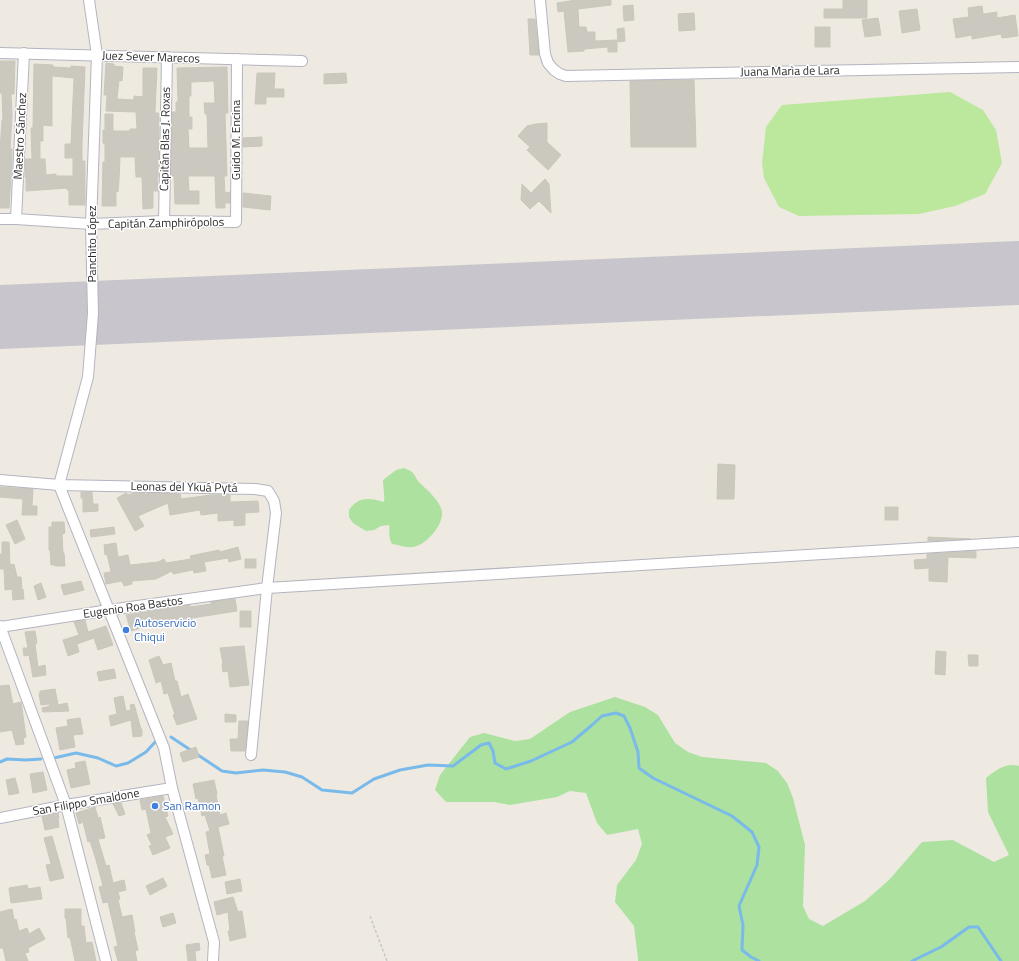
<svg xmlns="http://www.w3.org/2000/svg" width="1019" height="961" viewBox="0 0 1019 961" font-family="'Titillium Web',sans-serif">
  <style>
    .green { fill: #ace1a0 }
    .pitch { fill: #bce89d }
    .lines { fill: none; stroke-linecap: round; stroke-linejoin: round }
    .stream { stroke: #79baea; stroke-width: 3 }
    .runway { stroke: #c8c6cc; stroke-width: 64 }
    .building { fill: #cac8bf; stroke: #cac7ba; fill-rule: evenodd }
    .minor-casing { stroke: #b4b4c0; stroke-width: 12 }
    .path { stroke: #c8c8c8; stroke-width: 1.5; stroke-dasharray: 3 2; stroke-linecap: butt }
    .minor { stroke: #fff; stroke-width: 10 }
    .shop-dot { fill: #3f7fe0; stroke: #fff; stroke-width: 1.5 }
    .labels { text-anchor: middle; stroke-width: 3; stroke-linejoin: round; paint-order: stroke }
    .street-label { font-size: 12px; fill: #2d2d2d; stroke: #fff }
    .shop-label { font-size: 12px; fill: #366cbe; stroke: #fff; text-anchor: start }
  </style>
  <rect width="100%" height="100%" fill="#eeeae1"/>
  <g class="green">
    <path d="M404,468C406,469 410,470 412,472C415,475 417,481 421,484C429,492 439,500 442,511C444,525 426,545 413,547C406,548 399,545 392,544C388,536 390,533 389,525L381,526L374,530L366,531L353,523L349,517V510C359,496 369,498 384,502C385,494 383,488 383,480L396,470Z"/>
    <path d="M615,697L645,707L658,715L675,743L688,752L702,757L766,763L778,771L787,783L793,798L805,845L803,906L809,919L823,926L865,901L889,880L922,842L953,840L994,862L1009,855L988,812L986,778C995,771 1006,762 1019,766V961H638V959L634,926L615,902L617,885L636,860L642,844L638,829L607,835L597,823L586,793L570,791L557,797L510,805L494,802H446L435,790L440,775L470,737L484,733L515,741L530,739L570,712Z"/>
  </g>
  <polygon class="pitch" points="950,92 983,110 996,130 1002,163 985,194 955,206 919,214 799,216 779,207 764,178 762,163 766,127 782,105"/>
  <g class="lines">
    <g class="stream">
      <polyline points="171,737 222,771 236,773 263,770 285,772 302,777 322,790 352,793 374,779 400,770 428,765 453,766 481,745 489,743 493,751 495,763 506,769 531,761 572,742 592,725 602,716 616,713 624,716 630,728 638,752 639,768 653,778 732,816 752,832 759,847 757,865 739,906 743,925 742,950 751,957 759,961"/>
      <polyline points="54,758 76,753 98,758 116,766 128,763 146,752 157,740"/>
      <polyline points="0,762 7,759 26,760 41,759"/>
      <polyline points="912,961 941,947 969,927 978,927 1001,961"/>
    </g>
    <polyline class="runway" points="0,317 1019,273"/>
  </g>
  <g class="building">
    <polygon points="576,0 611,0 611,5 578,9 579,27 586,27 587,32 595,32 595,41 617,40 617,52 608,52 608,47 584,49 584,51 568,52 564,11 558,12 557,3"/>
    <polygon points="843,0 867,0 867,18 824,18 824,9 843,9"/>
    <polygon points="633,5 634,20 624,21 623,6"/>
    <polygon points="982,6 983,14 997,12 997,18 1015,15 1018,36 1002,38 1001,34 972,39 972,35 956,38 953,19 969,17 968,8"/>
    <polygon points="917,9 920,30 902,33 899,11"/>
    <polygon points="694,13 695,30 679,31 678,14"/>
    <polygon points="878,18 881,35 865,37 862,20"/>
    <polygon points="528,19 535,19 539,55 530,55"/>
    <rect x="815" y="27" width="15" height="20"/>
    <polygon points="624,28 625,41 618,42 617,29"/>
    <polygon points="0,61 15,61 14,94 11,94 12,115 10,149 12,149 12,160 9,208 0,208 0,150 2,120 3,120 2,93 0,93"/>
    <polygon points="106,63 114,64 114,66 123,67 122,81 119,80 117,99 134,100 134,96 143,97 143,68 157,68 155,113 159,113 158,177 157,177 158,191 153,191 153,208 143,209 142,177 136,177 135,157 120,157 119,180 118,192 116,191 116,206 102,206 103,162 105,162 105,144 103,143 103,130 105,130 105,114 113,114 113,131 130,131 130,129 137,129 136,112 106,111 107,95 104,95"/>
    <path d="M34,64L53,65V67L71,68V66L85,67L82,144V161H85V205H69V190H67V188L26,191V177H25V159H32L31,128H33ZM52,76L74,78L71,144H65V158H73V176H56V174L46,175L45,159H40V141H43V125L52,126Z"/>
    <path d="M227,67L228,113H225L227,176H224L225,193L230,192V203H225V208H216L215,176H188L189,191H199V204H175L174,176H171L172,112H176V102H178L177,68ZM214,81L215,103H204L205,114H207L208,148H189L188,129H192V117H189V96H191V82Z"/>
    <polygon points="257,73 275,73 274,89 284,89 284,97 266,97 266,104 255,104"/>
    <polygon points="346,73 347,83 324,84 324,74"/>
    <polygon points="694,80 696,147 631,147 630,81"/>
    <polygon points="547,123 547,142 561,155 548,170 527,150 530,147 518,136 527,126 536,124"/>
    <polygon points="262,137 262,146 243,147 243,138"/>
    <polygon points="545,179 549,184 551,213 539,201 530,209 521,200 522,184 531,193"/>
    <polygon points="243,193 271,196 270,210 243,207"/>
    <polygon points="718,464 735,465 734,499 717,499"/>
    <polygon points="0,487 33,489 32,506 37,506 37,515 22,515 23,499 0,497"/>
    <polygon points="81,492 92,492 93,504 98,504 98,511 83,512 83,498 81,498"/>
    <polygon points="126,493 128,495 134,493 145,493 145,495 148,493 180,494 181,499 211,495 230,495 230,502 258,501 259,512 245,513 245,525 234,526 234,520 218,521 218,513 201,515 200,510 170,515 168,503 138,516 144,526 135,531 117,498"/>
    <rect x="885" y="507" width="13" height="13"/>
    <polygon points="17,520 25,539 15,544 6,525"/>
    <polygon points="52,522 64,522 65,533 62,534 63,553 64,553 65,566 55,566 54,565 51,565 50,550 49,550 49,527 52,527"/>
    <polygon points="114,527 115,534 91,537 90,530"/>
    <polygon points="928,537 970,539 928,541"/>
    <polygon points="2,542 9,542 10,565 14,564 17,577 21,577 22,590 23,589 24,599 13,600 12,589 5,590 4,569 0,569 0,554 2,554"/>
    <polygon points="116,543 118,557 128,555 130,565 158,562 164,559 166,563 191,559 190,556 219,550 220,552 238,547 241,559 229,562 228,558 204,562 206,571 194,573 193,570 173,574 172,571 156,579 132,581 132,584 124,586 122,581 106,584 104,573 111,572 107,554 105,555 104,545"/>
    <polygon points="976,551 976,558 948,557 947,582 929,581 929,568 915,569 914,560 927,559 927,554"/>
    <rect x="245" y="559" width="11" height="9"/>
    <polygon points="81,581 84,590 64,595 61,585"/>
    <polygon points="41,583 46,597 38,600 34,586"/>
    <polygon points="235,599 237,611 192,618 192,620 172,624 171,622 160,624 160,622 131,631 126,615 190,605 190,607 211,604 211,602"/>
    <rect x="240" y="611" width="11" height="16"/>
    <polygon points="85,620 88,632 106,626 113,645 98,650 94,638 77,644 79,652 68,656 63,640 79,635 74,622"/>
    <polygon points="35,631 37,643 35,644 38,667 45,665 46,675 33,677 29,655 24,656 23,648 28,648 25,632"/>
    <polygon points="244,646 249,685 230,687 228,671 223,672 222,664 223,663 220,648"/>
    <polygon points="936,651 946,652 945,675 935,674"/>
    <polygon points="968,655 978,655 978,666 969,666"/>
    <polygon points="159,656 163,665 171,663 175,681 177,681 181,697 188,694 197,719 177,725 173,715 175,715 168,693 164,694 161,681 156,683 149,660"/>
    <polygon points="114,669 116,678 99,681 97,672"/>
    <polygon points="9,685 13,704 21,702 26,737 23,738 24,744 16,745 12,730 0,732 0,686"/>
    <polygon points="55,689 58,705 67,703 69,711 43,712 42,708 50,706 49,704 41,705 39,694 40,693 40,691"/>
    <polygon points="123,696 126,711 131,710 130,705 134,704 141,729 142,729 142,736 133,737 131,720 111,726 109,716 117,714 114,698"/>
    <polygon points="225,714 236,715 236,722 225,722"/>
    <polygon points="80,718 83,734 73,735 75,747 60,750 56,728 68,726 67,720"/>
    <polygon points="239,721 248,721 245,751 231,751 230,739 238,739"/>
    <polygon points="196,747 199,757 183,762 180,753"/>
    <polygon points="85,761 90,784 71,788 67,770 76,768 75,763"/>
    <polygon points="43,772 47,790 33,793 30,774"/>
    <polygon points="15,778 19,793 9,795 6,780"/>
    <polygon points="214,780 217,794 216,795 220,815 226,813 229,824 218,827 224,856 222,856 226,875 212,878 209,865 207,865 205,855 210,854 206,832 210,831 205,815 202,816 198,798 196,799 193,784"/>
    <polygon points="163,796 168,816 165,817 173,834 165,837 170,848 153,855 149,846 152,845 147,835 151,833 146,809 142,810 140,800"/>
    <polygon points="121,803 125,814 119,816 113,804"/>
    <polygon points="95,807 98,818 100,817 105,838 98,839 106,866 109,865 113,883 124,880 126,890 118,892 120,899 118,900 122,917 132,915 135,932 134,932 138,950 135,951 137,961 118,961 114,947 118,946 108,902 103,903 99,887 103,886 96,860 90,841 88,842 83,822 79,824 76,813"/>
    <polygon points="58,813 59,818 58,818 59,827 45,830 42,816"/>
    <polygon points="52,836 64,878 50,881 46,865 51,864 44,838"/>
    <polygon points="163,878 167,886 150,895 146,886"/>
    <polygon points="240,879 242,891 227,894 225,882"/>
    <polygon points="27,885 28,889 40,887 42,899 11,903 9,888"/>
    <polygon points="233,897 238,912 242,911 246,937 230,941 228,931 230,931 228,912 217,915 214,902"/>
    <polygon points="12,909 14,920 16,919 19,931 27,928 29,934 39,928 45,939 28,948 29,952 25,953 28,961 6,961 3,948 0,948 0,912"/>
    <polygon points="65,909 81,909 81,926 84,926 86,943 92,942 96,961 75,961 70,937 68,938 66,918 65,918"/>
    <polygon points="173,913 176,923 163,927 160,917"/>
    <polygon points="199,943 200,950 195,951 196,961 188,961 186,945"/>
  </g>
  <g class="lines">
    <defs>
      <g id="minor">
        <polyline points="89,0 97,55 91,224 93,313 88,377 59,485 164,748 172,788 214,942 213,961"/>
        <polyline points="540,0 545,54 548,63 554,70 560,74 566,76 1019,67"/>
        <polyline points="0,53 302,61"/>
        <polyline points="0,219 16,219 91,224 164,221 236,222 237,59"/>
        <polyline points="16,219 24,53"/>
        <polyline points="164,221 167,57"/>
        <polyline points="0,480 59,485 255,489 268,491 274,501 276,513 267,588 251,755"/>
        <polyline points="0,626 66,805 106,961"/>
        <polyline points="0,627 109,610 267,588 1019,542"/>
        <polyline points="0,818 66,805 172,788"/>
      </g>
    </defs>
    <use href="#minor" class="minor-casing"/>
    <polyline class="path" points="370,916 387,961"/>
    <use href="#minor" class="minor"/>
  </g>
  <g class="shop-dot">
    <circle cx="126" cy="630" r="4"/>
    <circle cx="155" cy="806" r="4"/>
  </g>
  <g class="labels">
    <g class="street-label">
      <text transform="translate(151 57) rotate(2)" y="4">Juez Sever Marecos</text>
      <text transform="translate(790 71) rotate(-1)" y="4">Juana Marìa de Lara</text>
      <text transform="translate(20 136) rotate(-87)" y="4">Maestro Sánchez</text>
      <text transform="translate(165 139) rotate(-89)" y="4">Capitán Blas J. Roxas</text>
      <text transform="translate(236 140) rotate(-90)" y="4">Guido M. Encina</text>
      <text transform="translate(166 223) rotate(-1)" y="4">Capitán Zamphirópolos</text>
      <text transform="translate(92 244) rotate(-90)" y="4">Panchito López</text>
      <text transform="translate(184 487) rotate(1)" y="4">Leonas del Ykuá Pytá</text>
      <text transform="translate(133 607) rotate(-8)" y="4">Eugenio Roa Bastos</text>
      <text transform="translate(86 802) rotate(-10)" y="4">San Filippo Smaldone</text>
    </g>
    <g class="shop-label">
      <text x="134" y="627">Autoservicio<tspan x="134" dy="14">Chiqui</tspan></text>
      <text x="163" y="810">San Ramon</text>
    </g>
  </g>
</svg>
